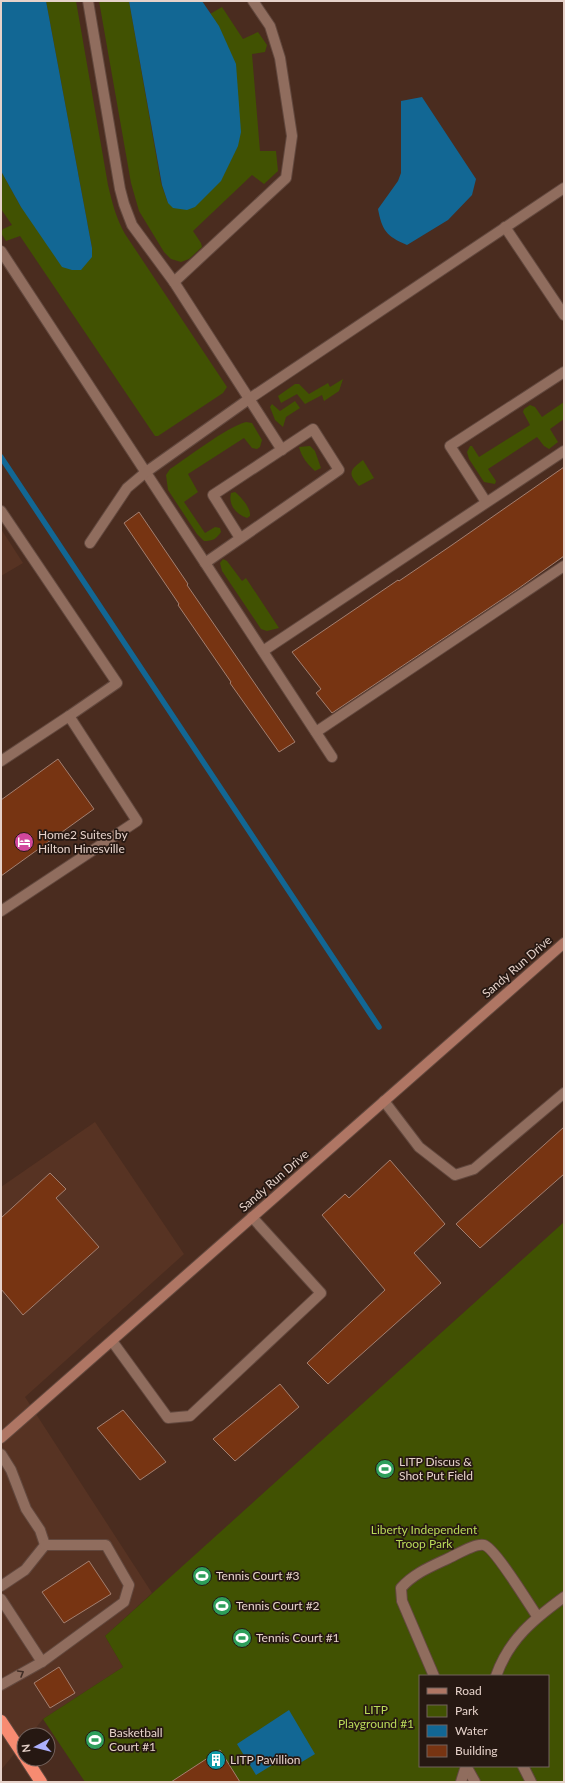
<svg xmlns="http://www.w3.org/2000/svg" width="565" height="1783" viewBox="0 0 565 1783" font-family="Lato,sans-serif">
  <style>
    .built { fill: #573323 }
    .green { fill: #415202; fill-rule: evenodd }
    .water { fill: #126794 }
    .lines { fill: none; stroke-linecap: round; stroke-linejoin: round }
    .stream { stroke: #126794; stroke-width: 5.5 }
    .building { fill: #773412; stroke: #a37f70 }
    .lane-casing { stroke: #62483e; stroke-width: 12 }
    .secondary-casing { stroke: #62483e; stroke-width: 12 }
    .highway-casing { stroke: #62483e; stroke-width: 14 }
    .lane { stroke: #906d5e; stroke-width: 10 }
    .secondary { stroke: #af7664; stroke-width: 10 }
    .highway { stroke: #f78b71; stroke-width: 12 }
    .oneway { stroke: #402d25 }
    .labels { text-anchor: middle; stroke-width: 3.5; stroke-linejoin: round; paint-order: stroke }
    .poi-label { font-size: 12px; fill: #e6d2ca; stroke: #261812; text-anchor: start }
    .street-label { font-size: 12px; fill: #e6d2ca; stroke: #261812 }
    .park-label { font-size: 12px; fill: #badb59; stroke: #261812 }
  </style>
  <rect width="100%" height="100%" fill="#4a2c1f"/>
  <g class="built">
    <polygon points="1,529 23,563 1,576"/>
    <polygon points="95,1122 184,1254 25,1397 152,1593 105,1636 123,1667 43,1719 30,1735 24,1735 24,1742 1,1770 1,1187"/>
  </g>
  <g class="green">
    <path d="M46,1H76L108,185C112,202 116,218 125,234L227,387L223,393L158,436H155L20,236L6,241L1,233L3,229L12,225L1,209V171L21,207L92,248Z"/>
    <polygon points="99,1 129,1 161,183 168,203 218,25 210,14 222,7 243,39 258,32 267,45 265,52 252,54 260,151 276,151 278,171 264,184 252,175 193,231 201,243 202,247 189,259 181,262 171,259 164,252 139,211 131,183"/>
    <polygon points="343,379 339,391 324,401 322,395 305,404 297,394 281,403 278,396 295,384 299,384 309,394 328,383 330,387"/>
    <polygon points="295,401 300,408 286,417 283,427 275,420 270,407 272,404 280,411"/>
    <polygon points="564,402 564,419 550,429 558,442 549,449 544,446 537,437 488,469 496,481 495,484 484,482 469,459 467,452 470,446 472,446 479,457 530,425 523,412 524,409 530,405 535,407 542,417"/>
    <path d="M246,422L252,423L262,440L260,447L257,449L252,448L244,438L188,474L198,492L184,502L205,533L215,527L220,528L221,532C216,539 213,541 204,541L197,534L168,490L166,475L170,469C190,456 225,428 246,422Z"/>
    <path d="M310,446L315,451L321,468L315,471C308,465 301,456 299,447Z"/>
    <path d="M363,460L374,478L359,486C347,473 350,470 363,460Z"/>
    <path d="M235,492C241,497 251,508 250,516L247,518C236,514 228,505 231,493Z"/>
    <polygon points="223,559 227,561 242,581 246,578 279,628 267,631 261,629 222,571 220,563"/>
    <path d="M564,1222V1782H85L43,1719L123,1667L105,1636ZM420,1676H548V1766H420Z"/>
  </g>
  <g class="water">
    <polygon points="1,1 46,1 92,248 92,257 81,270 72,270 62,267 21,207 1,171"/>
    <polygon points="129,1 202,1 219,26 236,64 241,132 238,146 221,181 195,207 187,210 173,208 168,203 162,185"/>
    <path d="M422,97L476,179L472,195L448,220L407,245C386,236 382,230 378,209L398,181L401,173V101Z"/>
    <polygon points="289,1710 315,1754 295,1766 287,1756 256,1775 237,1744"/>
  </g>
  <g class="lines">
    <polyline class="stream" points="1,457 379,1027"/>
  </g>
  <g class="building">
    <polygon points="564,467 564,556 519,588 332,713 316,693 321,689 292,652 398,580 399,581 452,545"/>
    <polygon points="139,512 188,584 187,585 295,742 279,752 230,683 231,682 178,605 179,604 124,523"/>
    <polygon points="58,759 94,809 1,876 1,800"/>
    <polygon points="564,1127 564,1174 480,1248 456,1224"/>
    <polygon points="390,1160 445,1224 414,1253 441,1283 328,1384 307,1363 385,1290 322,1215 345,1194 349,1198"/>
    <polygon points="50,1173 66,1189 56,1198 99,1247 23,1315 1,1289 1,1218"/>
    <polygon points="280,1384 299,1407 235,1461 213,1439"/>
    <polygon points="123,1410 166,1462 140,1480 97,1428"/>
    <polygon points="89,1561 111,1594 64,1623 42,1592"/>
    <polygon points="59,1667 75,1693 50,1708 34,1683"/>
    <polygon points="220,1750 240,1782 171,1782"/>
  </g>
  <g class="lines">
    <defs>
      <g id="lane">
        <polyline points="88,1 120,189 124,204 132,225 174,282 282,450"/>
        <polyline points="505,227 564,315"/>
        <polyline points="1,251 332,757"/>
        <polyline points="174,282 286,178 292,136 280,58 270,26 253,1"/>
        <polyline points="486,502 450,446 564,372"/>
        <polyline points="1,511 117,683 69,716"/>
        <polyline points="90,543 127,488 146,472 249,399 564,188"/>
        <polyline points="205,563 339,470 313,429 213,495 240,538"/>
        <polyline points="263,651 564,451"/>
        <polyline points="316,732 564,566"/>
        <polyline points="1,761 69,716 137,821 1,911"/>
        <polyline points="384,1101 419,1147 455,1175 474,1169 564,1093"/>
        <polyline points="112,1341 168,1418 190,1416 321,1293 252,1217"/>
        <polyline points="1,1454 11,1470 26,1509 40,1530 45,1545 25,1570 1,1586"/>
        <polyline points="1,1599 42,1662"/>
        <path d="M434,1676L402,1601L401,1588C413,1574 430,1567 447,1559C456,1555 475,1543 484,1545C494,1547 529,1604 537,1616"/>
        <path d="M496,1676C509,1639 534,1619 564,1597"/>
        <polyline points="1,1685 42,1662 124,1602 129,1585 106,1545 45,1545"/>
        <polyline points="466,1766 475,1782"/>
        <polyline points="523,1766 531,1782"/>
        <polyline points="461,1782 466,1766"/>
      </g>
      <polyline id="secondary" points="1,1438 564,943"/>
      <g id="highway">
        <polyline points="1,1721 24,1756"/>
        <polyline points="26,1759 41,1782"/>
      </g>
    </defs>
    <use href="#lane" class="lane-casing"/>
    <use href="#secondary" class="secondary-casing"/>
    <use href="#highway" class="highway-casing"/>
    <use href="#lane" class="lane"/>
    <use href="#secondary" class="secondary"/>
    <use href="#highway" class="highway"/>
  </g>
  <defs><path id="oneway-chevron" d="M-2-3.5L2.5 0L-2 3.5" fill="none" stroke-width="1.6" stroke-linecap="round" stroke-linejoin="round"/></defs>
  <use class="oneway" href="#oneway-chevron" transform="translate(21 1673) rotate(-30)"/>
  <defs>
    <symbol id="hotel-disc" viewBox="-11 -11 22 22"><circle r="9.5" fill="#d1479c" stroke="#261812"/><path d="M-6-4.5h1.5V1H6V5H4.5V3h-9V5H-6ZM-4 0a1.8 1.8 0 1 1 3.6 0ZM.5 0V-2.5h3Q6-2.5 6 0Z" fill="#fff"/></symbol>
    <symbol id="stadium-disc" viewBox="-11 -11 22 22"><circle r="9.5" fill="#2e9e5b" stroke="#261812"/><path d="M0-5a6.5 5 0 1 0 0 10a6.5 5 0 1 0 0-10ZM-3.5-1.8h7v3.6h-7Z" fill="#fff"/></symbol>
    <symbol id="building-disc" viewBox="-11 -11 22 22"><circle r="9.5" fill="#0f9aa8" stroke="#261812"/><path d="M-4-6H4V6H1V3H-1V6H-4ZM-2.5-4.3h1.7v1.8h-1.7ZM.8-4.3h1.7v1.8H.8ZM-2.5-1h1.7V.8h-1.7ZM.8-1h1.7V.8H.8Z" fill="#fff"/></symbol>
  </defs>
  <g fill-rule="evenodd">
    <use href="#hotel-disc" x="13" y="831" width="22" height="22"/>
    <use href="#stadium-disc" x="374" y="1458" width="22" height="22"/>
    <use href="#stadium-disc" x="191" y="1565" width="22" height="22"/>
    <use href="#stadium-disc" x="211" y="1595" width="22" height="22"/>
    <use href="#stadium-disc" x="231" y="1627" width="22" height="22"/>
    <use href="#stadium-disc" x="84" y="1729" width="22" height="22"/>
    <use href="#building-disc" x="205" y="1749" width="22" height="22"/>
  </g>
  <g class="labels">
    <g class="poi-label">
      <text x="38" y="839">Home2 Suites by<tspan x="38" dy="14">Hilton Hinesville</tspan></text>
      <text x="399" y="1466">LITP Discus &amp;<tspan x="399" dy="14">Shot Put Field</tspan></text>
      <text x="216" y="1580">Tennis Court #3</text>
      <text x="236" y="1610">Tennis Court #2</text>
      <text x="256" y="1642">Tennis Court #1</text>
      <text x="109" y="1737">Basketball<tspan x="109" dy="14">Court #1</tspan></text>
      <text x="230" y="1764">LITP Pavillion</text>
    </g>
    <g class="street-label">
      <text transform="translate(517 967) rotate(-41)" y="4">Sandy Run Drive</text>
      <text transform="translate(274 1181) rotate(-41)" y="4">Sandy Run Drive</text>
    </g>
    <g class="park-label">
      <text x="424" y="1534">Liberty Independent<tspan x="424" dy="14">Troop Park</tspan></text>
      <text x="376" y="1714">LITP<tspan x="376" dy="14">Playground #1</tspan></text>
    </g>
  </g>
  <rect width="565" height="1783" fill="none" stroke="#e6d2ca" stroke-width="4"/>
  <rect x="419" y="1675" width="130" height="92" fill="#261812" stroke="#73625c"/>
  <rect x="427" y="1688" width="20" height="6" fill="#af7664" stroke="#73625c"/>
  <text x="455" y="1695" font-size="12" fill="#e6d2ca">Road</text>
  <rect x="427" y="1705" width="20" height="12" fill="#415202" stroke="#73625c"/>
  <text x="455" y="1715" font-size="12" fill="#e6d2ca">Park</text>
  <rect x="427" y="1725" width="20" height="12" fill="#126794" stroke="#73625c"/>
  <text x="455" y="1735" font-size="12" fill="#e6d2ca">Water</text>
  <rect x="427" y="1745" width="20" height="12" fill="#773412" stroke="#73625c"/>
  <text x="455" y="1755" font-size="12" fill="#e6d2ca">Building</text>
  <g transform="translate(36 1747) rotate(263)"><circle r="19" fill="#261812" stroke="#73625c"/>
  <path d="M0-3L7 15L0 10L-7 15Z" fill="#acaffb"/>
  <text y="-6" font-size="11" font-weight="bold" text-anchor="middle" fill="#e6d2ca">N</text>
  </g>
</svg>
